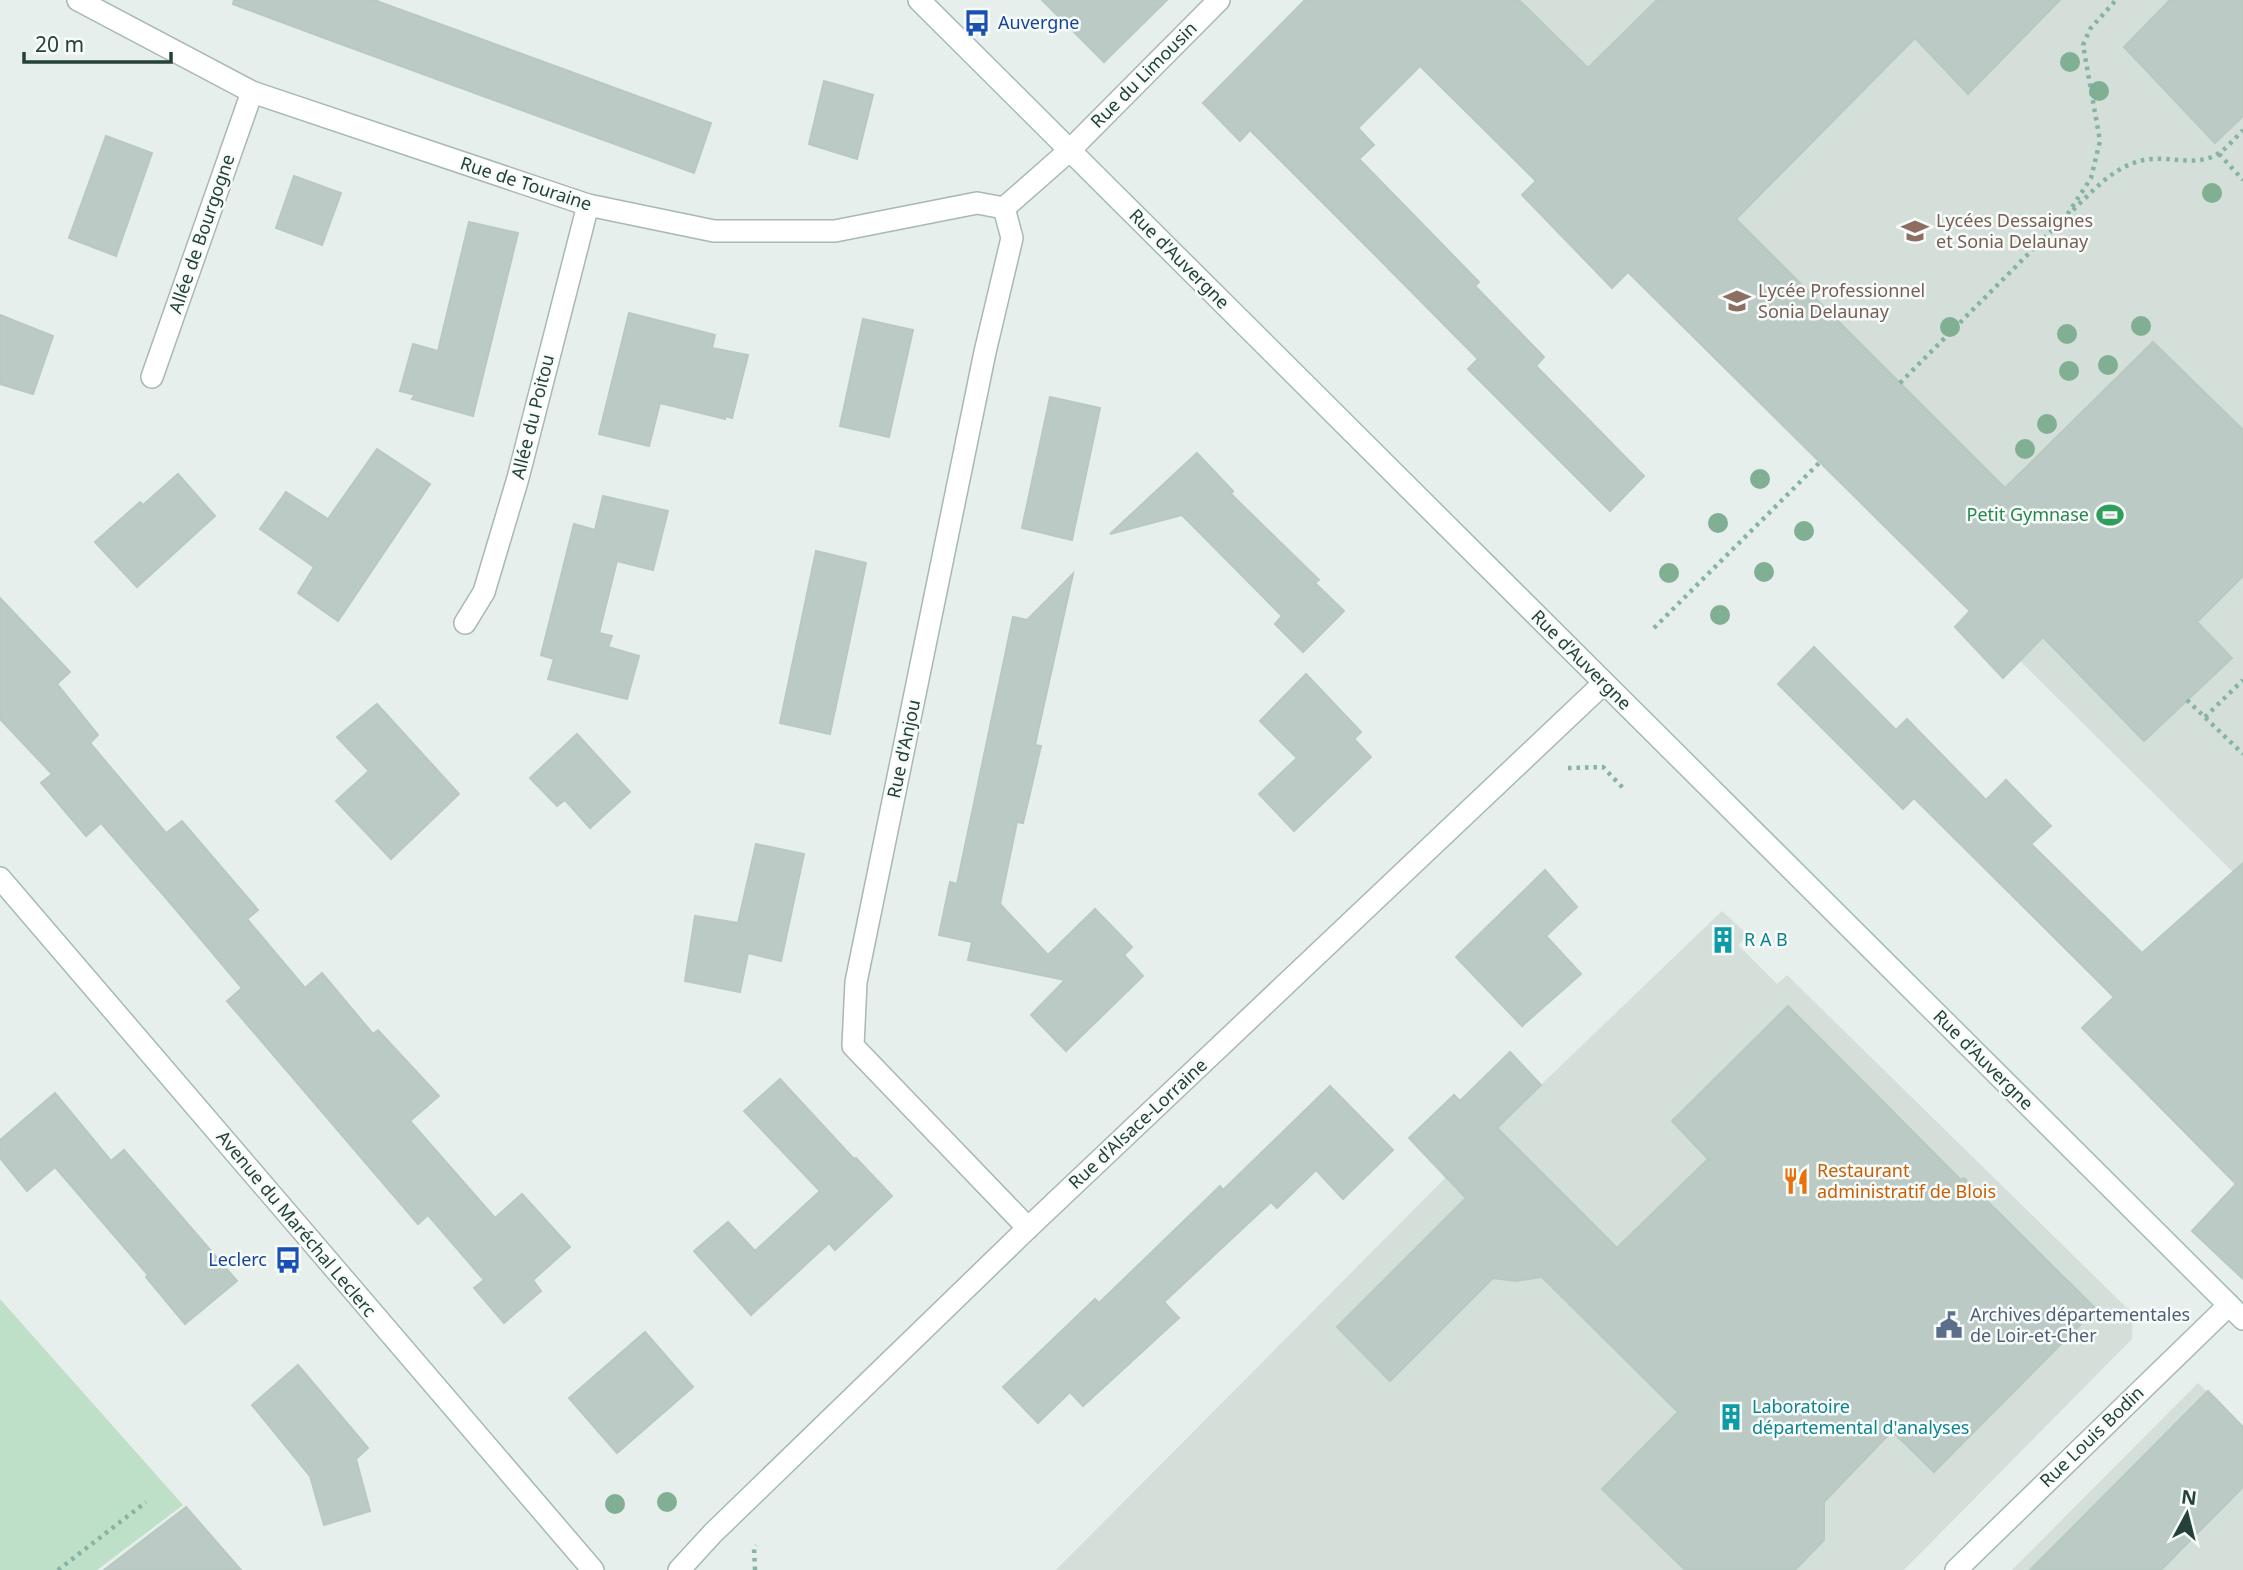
<svg xmlns="http://www.w3.org/2000/svg" width="2243" height="1570" viewBox="0 0 2243 1570" font-family="'Noto Sans',sans-serif">
  <style>
    .built { fill: #d4dfda }
    .green { fill: #bfe0c8 }
    .building { fill: #bbcac4; stroke: #b8c9c2; stroke-width: 2 }
    .lines { fill: none; stroke-linecap: round; stroke-linejoin: round }
    .street-casing { stroke: #a8b8b2; stroke-width: 24 }
    .secondary-casing { stroke: #a4bbb3; stroke-width: 24 }
    .path { stroke: #86b3a5; stroke-width: 4.5; stroke-dasharray: 3.5 5; stroke-linecap: butt }
    .street { stroke: #fff; stroke-width: 21 }
    .secondary { stroke: #fff; stroke-width: 21 }
    .tree { fill: #80af93 }
    .labels { text-anchor: middle; stroke-width: 5; stroke-linejoin: round; paint-order: stroke }
    .transit-label { font-size: 18px; fill: #164399; stroke: #f7fbf9; text-anchor: start }
    .street-label { font-size: 18px; fill: #24423a; stroke: #f7fbf9 }
    .education-label { font-size: 18px; fill: #785e54; stroke: #f7fbf9; text-anchor: start }
    .leisure-label { font-size: 18px; fill: #27864d; stroke: #f7fbf9; text-anchor: end }
    .culture-label { font-size: 18px; fill: #0d838f; stroke: #f7fbf9; text-anchor: start }
    .food-label { font-size: 18px; fill: #c56008; stroke: #f7fbf9; text-anchor: start }
    .service-label { font-size: 18px; fill: #4e5e75; stroke: #f7fbf9; text-anchor: start }
  </style>
  <rect width="100%" height="100%" fill="#e6efeb"/>
  <g class="built">
    <polygon points="1354,0 2243,0 2243,882 1887,529"/>
    <polygon points="1722,911 1748,935 1738,945 1777,984 1787,975 2133,1314 2132,1339 1904,1570 1056,1570 1471,1152"/>
    <polygon points="2198,1383 2243,1427 2243,1570 2012,1570"/>
  </g>
  <polygon class="green" points="0,1299 183,1505 97,1570 0,1570"/>
  <g class="building">
    <polygon points="234,0 374,0 711,123 694,173 327,39 233,4"/>
    <polygon points="1042,0 1167,0 1104,62"/>
    <polygon points="1305,0 1519,0 1588,68 1657,0 2060,0 1968,94 1915,38 1736,219 2005,488 2153,342 2243,430 2243,576 2197,622 2232,658 2144,741 2043,637 2003,678 1955,627 1970,611 1628,272 1612,288 1522,195 1536,181 1420,66 1358,128 1374,145 1359,159 1479,282 1475,286 1544,357 1536,366 1644,476 1610,511 1468,369 1478,359 1373,253 1250,130 1240,141 1203,103"/>
    <polygon points="2170,0 2243,0 2243,116 2215,143 2124,47"/>
    <polygon points="824,81 873,95 857,159 809,144"/>
    <polygon points="106,136 152,153 116,256 69,238"/>
    <polygon points="294,176 341,193 322,245 276,228"/>
    <polygon points="469,222 518,233 473,416 412,399 415,395 400,391 413,344 438,351"/>
    <polygon points="629,313 715,335 712,348 748,355 732,418 725,416 725,419 660,403 649,446 599,434"/>
    <polygon points="0,315 53,336 33,394 0,384"/>
    <polygon points="863,319 913,330 889,437 840,426"/>
    <polygon points="1050,397 1100,408 1072,540 1022,528"/>
    <polygon points="377,449 430,484 338,621 298,593 314,567 260,529 286,492 328,519"/>
    <polygon points="1197,453 1233,491 1231,494 1319,580 1315,583 1344,611 1303,652 1275,624 1282,616 1182,515 1110,534"/>
    <polygon points="178,474 215,516 137,587 95,542 140,502 143,505"/>
    <polygon points="603,496 668,511 653,570 617,561 599,633 612,636 608,647 639,656 627,699 548,679 554,659 541,655 574,524 595,530"/>
    <polygon points="816,551 866,563 830,734 780,723"/>
    <polygon points="1073,574 1035,745 1041,746 1023,823 1017,822 1000,904 1048,955 1095,909 1132,947 1124,955 1143,976 1066,1051 1031,1015 1065,980 968,960 972,942 939,935 950,882 957,884 1013,617 1027,620"/>
    <polygon points="0,598 70,672 57,684 98,735 90,743 166,833 182,821 258,910 247,919 305,988 322,973 373,1034 378,1030 439,1096 410,1121 495,1218 522,1194 570,1247 533,1280 541,1291 504,1323 474,1288 484,1280 428,1215 418,1224 227,1001 242,988 172,905 101,823 86,836 41,783 52,774 0,719"/>
    <polygon points="1814,647 1896,730 1907,719 1986,800 2006,780 2051,826 2031,844 2142,953 2243,863 2243,1279 2192,1231 2236,1184 2082,1028 2114,997 1914,798 1903,809 1778,684"/>
    <polygon points="1306,674 1361,732 1354,739 1371,757 1294,831 1259,794 1297,758 1260,721"/>
    <polygon points="377,704 459,794 391,859 336,801 369,771 337,737"/>
    <polygon points="577,734 630,792 590,828 565,800 557,806 530,778"/>
    <polygon points="756,844 804,854 781,961 748,953 740,992 685,981 695,916 738,923"/>
    <polygon points="1545,870 1577,907 1546,936 1581,974 1522,1026 1456,957"/>
    <polygon points="1788,1006 1961,1180 1964,1178 2096,1309 1934,1472 1892,1431 1824,1502 1824,1540 1795,1570 1685,1570 1602,1489 1678,1412 1542,1277 1516,1281 1493,1278 1390,1381 1337,1327 1466,1198 1409,1138 1454,1095 1460,1101 1510,1052 1541,1085 1497,1128 1617,1248 1708,1159 1672,1121"/>
    <polygon points="780,1079 854,1159 856,1158 892,1196 835,1250 829,1243 751,1315 694,1251 728,1222 755,1251 820,1191 744,1111"/>
    <polygon points="1330,1086 1393,1150 1343,1199 1316,1170 1277,1208 1271,1202 1164,1302 1179,1318 1083,1406 1070,1392 1038,1423 1003,1387 1095,1299 1099,1303 1220,1186 1223,1190"/>
    <polygon points="55,1093 111,1161 124,1150 237,1281 185,1324 146,1277 148,1275 55,1167 27,1191 0,1158 0,1140"/>
    <polygon points="645,1332 693,1387 617,1453 569,1398"/>
    <polygon points="298,1365 368,1448 356,1459 370,1511 324,1525 310,1476 252,1405"/>
    <polygon points="2208,1391 2243,1427 2243,1487 2161,1570 2030,1570"/>
    <polygon points="186,1507 241,1570 104,1570"/>
  </g>
  <g class="lines">
    <defs>
      <g id="street">
        <polyline points="78,0 252,92 588,205 714,231 835,231 977,203 1004,208"/>
        <polyline points="1004,208 1012,238 985,352 856,982 853,1046 1028,1228"/>
        <polyline points="1004,208 1070,150 1219,0"/>
        <polyline points="152,377 252,92"/>
        <polyline points="465,623 484,592 518,478 588,205"/>
        <polyline points="679,1570 713,1533 1028,1228 1604,683"/>
        <polyline points="1956,1570 2229,1305"/>
      </g>
      <g id="secondary">
        <polyline points="919,0 2243,1319"/>
        <polyline points="0,878 593,1570"/>
      </g>
    </defs>
    <use href="#street" class="street-casing"/>
    <use href="#secondary" class="secondary-casing"/>
    <g class="path">
      <polyline points="2219,154 2243,180"/>
      <path d="M2073,210C2094,190 2114,166 2144,160C2168,155 2198,168 2219,153C2228,147 2235,138 2243,130"/>
      <polyline points="1900,383 2067,215 2091,178 2100,141 2083,45 2090,29 2116,0"/>
      <polyline points="1654,628 1820,462"/>
      <polyline points="2187,700 2243,754"/>
      <polyline points="2205,717 2243,680"/>
      <polyline points="1568,768 1603,767 1624,789"/>
      <polyline points="58,1570 146,1502"/>
      <polyline points="755,1570 754,1547 756,1545"/>
    </g>
    <use href="#street" class="street"/>
    <use href="#secondary" class="secondary"/>
  </g>
  <g class="tree">
    <circle cx="2070" cy="62" r="10"/>
    <circle cx="2099" cy="91" r="10"/>
    <circle cx="2212" cy="193" r="10"/>
    <circle cx="2141" cy="326" r="10"/>
    <circle cx="1950" cy="327" r="10"/>
    <circle cx="2067" cy="334" r="10"/>
    <circle cx="2108" cy="365" r="10"/>
    <circle cx="2069" cy="371" r="10"/>
    <circle cx="2047" cy="424" r="10"/>
    <circle cx="2025" cy="449" r="10"/>
    <circle cx="1760" cy="479" r="10"/>
    <circle cx="1718" cy="523" r="10"/>
    <circle cx="1804" cy="531" r="10"/>
    <circle cx="1764" cy="572" r="10"/>
    <circle cx="1669" cy="573" r="10"/>
    <circle cx="1720" cy="615" r="10"/>
    <circle cx="667" cy="1502" r="10"/>
    <circle cx="615" cy="1504" r="10"/>
  </g>
  <defs>
    <symbol id="bus-bare" viewBox="-9 -9 18 18"><path d="M-5-6H5V4H4V6H2V4H-2V6H-4V4H-5ZM-3.5-4V0h7V-4ZM-3.5 1.2v1.5H-2V1.2ZM2 1.2v1.5H3.5V1.2Z" fill="#1a4fb4" stroke="#f7fbf9" stroke-width="2.5" paint-order="stroke"/></symbol>
    <symbol id="school-bare" viewBox="-9 -9 18 18"><path d="M0-5L7-2L0 1L-7-2ZM-4 1L0 2.5L4 1V4Q0 6-4 4Z" fill="#8d6e63" stroke="#f7fbf9" stroke-width="2.5" paint-order="stroke"/></symbol>
    <symbol id="stadium-bare" viewBox="-9 -9 18 18"><path d="M0-5a6.5 5 0 1 0 0 10a6.5 5 0 1 0 0-10ZM-3.5-1.8h7v3.6h-7Z" fill="#2e9e5b" stroke="#f7fbf9" stroke-width="2.5" paint-order="stroke"/></symbol>
    <symbol id="building-bare" viewBox="-9 -9 18 18"><path d="M-4-6H4V6H1V3H-1V6H-4ZM-2.5-4.3h1.7v1.8h-1.7ZM.8-4.3h1.7v1.8H.8ZM-2.5-1h1.7V.8h-1.7ZM.8-1h1.7V.8H.8Z" fill="#0f9aa8" stroke="#f7fbf9" stroke-width="2.5" paint-order="stroke"/></symbol>
    <symbol id="restaurant-bare" viewBox="-9 -9 18 18"><path d="M-5-6h1v4h1v-4h1v4h1v-4h1v5L-1.5 .5V6h-2V.5L-5-1ZM5-6V6H3V1.5H1.5Q1.5-4 5-6Z" fill="#e8710a" stroke="#f7fbf9" stroke-width="2.5" paint-order="stroke"/></symbol>
    <symbol id="civic-bare" viewBox="-9 -9 18 18"><path d="M-.6-6.5H3V-4.5H.6V-3L4-1V1h2V6H-6V1h2V-1L-.6-3ZM-1.2 2.5V6h2.4V2.5Z" fill="#5c6f8a" stroke="#f7fbf9" stroke-width="2.5" paint-order="stroke"/></symbol>
  </defs>
  <g fill-rule="evenodd">
    <use href="#bus-bare" x="958" y="4" width="38" height="38"/>
    <use href="#school-bare" x="1896" y="212" width="38" height="38"/>
    <use href="#school-bare" x="1718" y="282" width="38" height="38"/>
    <use href="#stadium-bare" x="2091" y="496" width="38" height="38"/>
    <use href="#building-bare" x="1704" y="921" width="38" height="38"/>
    <use href="#restaurant-bare" x="1777" y="1162" width="38" height="38"/>
    <use href="#bus-bare" x="269" y="1241" width="38" height="38"/>
    <use href="#civic-bare" x="1930" y="1306" width="38" height="38"/>
    <use href="#building-bare" x="1712" y="1398" width="38" height="38"/>
  </g>
  <g class="labels">
    <g class="transit-label">
      <text x="998" y="29">Auvergne</text>
      <text x="267" y="1266" text-anchor="end">Leclerc</text>
    </g>
    <g class="street-label">
      <text transform="translate(1144 75) rotate(-45)" y="6">Rue du Limousin</text>
      <text transform="translate(526 184) rotate(18)" y="6">Rue de Touraine</text>
      <text transform="translate(202 234) rotate(-71)" y="6">Allée de Bourgogne</text>
      <text transform="translate(1179 259) rotate(45)" y="6">Rue d'Auvergne</text>
      <text transform="translate(533 417) rotate(-76)" y="6">Allée du Poitou</text>
      <text transform="translate(1581 660) rotate(45)" y="6">Rue d'Auvergne</text>
      <text transform="translate(904 749) rotate(-78)" y="6">Rue d'Anjou</text>
      <text transform="translate(1983 1060) rotate(45)" y="6">Rue d'Auvergne</text>
      <text transform="translate(1138 1124) rotate(-43)" y="6">Rue d'Alsace-Lorraine</text>
      <text transform="translate(296 1224) rotate(50)" y="6">Avenue du Maréchal Leclerc</text>
      <text transform="translate(2092 1437) rotate(-44)" y="6">Rue Louis Bodin</text>
    </g>
    <g class="education-label">
      <text x="1936" y="227">Lycées Dessaignes<tspan x="1936" dy="21">et Sonia Delaunay</tspan></text>
      <text x="1758" y="297">Lycée Professionnel<tspan x="1758" dy="21">Sonia Delaunay</tspan></text>
    </g>
    <g class="leisure-label">
      <text x="2089" y="521">Petit Gymnase</text>
    </g>
    <g class="culture-label">
      <text x="1744" y="946">R A B</text>
      <text x="1752" y="1413">Laboratoire<tspan x="1752" dy="21">départemental d'analyses</tspan></text>
    </g>
    <g class="food-label">
      <text x="1817" y="1177">Restaurant<tspan x="1817" dy="21">administratif de Blois</tspan></text>
    </g>
    <g class="service-label">
      <text x="1970" y="1321">Archives départementales<tspan x="1970" dy="21">de Loir-et-Cher</tspan></text>
    </g>
  </g>
  <g transform="translate(2187 1514) rotate(7)" stroke="#f7fbf9" stroke-width="5" paint-order="stroke">
  <path d="M0-5L12 26L0 18L-12 26Z" fill="#24423a"/>
  <text y="-10" font-size="19" font-weight="bold" text-anchor="middle" fill="#24423a">N</text>
  </g>
  <path d="M24 52v10h147v-10" fill="none" stroke="#24423a" stroke-width="3.5"/>
  <text x="35" y="52" font-size="21" fill="#24423a" stroke="#f7fbf9" stroke-width="5" paint-order="stroke">20 m</text>
</svg>
